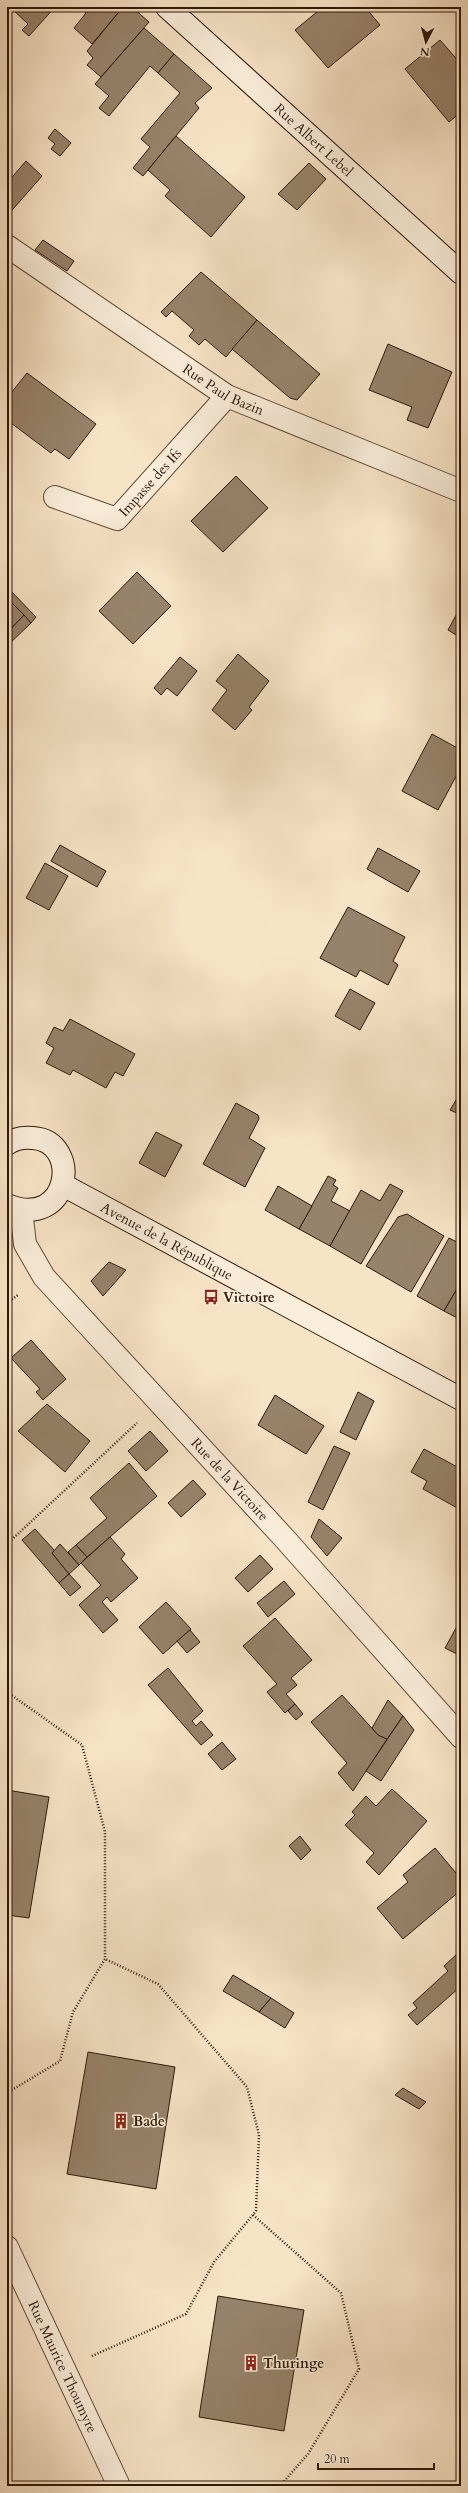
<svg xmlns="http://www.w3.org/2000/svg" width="468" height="2493" viewBox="0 0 468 2493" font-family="Cardo,serif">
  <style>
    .building { fill: #97826b; stroke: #2f1808 }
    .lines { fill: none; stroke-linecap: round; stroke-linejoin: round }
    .street-casing { stroke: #614b38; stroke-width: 24 }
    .secondary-casing { stroke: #2f1808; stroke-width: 24 }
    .path { stroke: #2f1808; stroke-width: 2.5; stroke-dasharray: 1 2; stroke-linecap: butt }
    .street { stroke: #faedda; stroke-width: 22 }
    .secondary { stroke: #faedda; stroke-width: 22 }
    .labels { text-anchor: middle; stroke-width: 3; stroke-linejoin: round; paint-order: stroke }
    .street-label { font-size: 14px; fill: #2f1808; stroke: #faedda }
    .poi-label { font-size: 14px; font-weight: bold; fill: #2f1808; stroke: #faedda; text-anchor: start }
  </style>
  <rect width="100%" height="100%" fill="#f7e3c6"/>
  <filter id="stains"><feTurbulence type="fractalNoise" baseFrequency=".005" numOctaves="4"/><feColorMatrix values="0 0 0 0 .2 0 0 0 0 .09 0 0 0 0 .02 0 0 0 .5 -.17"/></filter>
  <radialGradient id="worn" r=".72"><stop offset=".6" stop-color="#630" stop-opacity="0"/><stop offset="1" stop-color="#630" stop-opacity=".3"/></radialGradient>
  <g class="building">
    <polygon points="10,7 55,7 29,36 22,30 28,24"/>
    <polygon points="79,7 123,7 92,44 74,28 86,13"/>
    <polygon points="123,7 132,7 149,22 101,77 87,65 93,58 87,51"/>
    <polygon points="323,7 365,7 380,25 328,68 295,30"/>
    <polygon points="144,28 174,54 158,73 150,66 109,116 99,108 109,96 95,84"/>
    <polygon points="440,40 461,64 461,112 449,122 405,69"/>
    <polygon points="174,54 212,88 195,103 199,108 143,176 133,168 150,147 141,139 180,93 158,73"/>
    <polygon points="55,129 71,143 60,156 51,149 55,144 48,138"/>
    <polygon points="176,136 245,197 211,237 165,196 170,190 148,170"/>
    <polygon points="26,161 42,176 7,216 7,183"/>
    <polygon points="309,163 326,179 297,210 278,194"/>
    <polygon points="43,240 74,261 67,271 35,250"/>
    <polygon points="201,272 257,320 226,357 205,339 199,345 189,336 194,330 172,311 166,317 161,312"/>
    <polygon points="257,320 320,374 297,400 290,398 232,349"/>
    <polygon points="388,344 452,372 428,428 407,420 412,407 369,390"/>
    <polygon points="27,373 96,424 69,459 55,449 51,453 7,420 7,398"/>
    <polygon points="236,476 268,508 223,552 191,521"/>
    <polygon points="137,572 171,606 133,644 99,611"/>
    <polygon points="7,587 36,617 31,623 7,598"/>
    <polygon points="7,598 24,615 7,633"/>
    <polygon points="461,606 461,638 448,630"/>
    <polygon points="24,615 31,623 7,646 7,633"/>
    <polygon points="238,654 269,681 249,707 252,710 235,730 212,710 227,690 216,681"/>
    <polygon points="180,657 197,671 177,696 167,688 161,695 154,688"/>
    <polygon points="432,734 461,750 461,767 438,810 402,791"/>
    <polygon points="60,845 106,871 97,887 51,861"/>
    <polygon points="378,848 420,871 408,892 367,869"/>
    <polygon points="45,863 68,876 49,910 26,898"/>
    <polygon points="348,907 405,937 393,961 398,965 388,985 360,970 356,977 320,958"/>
    <polygon points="350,989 375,1003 360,1030 335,1016"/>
    <polygon points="70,1019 135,1054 123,1076 115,1072 106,1088 73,1070 70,1075 46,1063 54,1048 46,1043 54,1027 63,1031"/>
    <polygon points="461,1092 461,1115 450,1110"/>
    <polygon points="236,1103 258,1115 259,1119 249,1138 265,1148 245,1187 203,1164"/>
    <polygon points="156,1132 182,1145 165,1177 139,1163"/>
    <polygon points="328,1176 336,1180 333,1185 338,1188 331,1201 350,1211 330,1246 299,1229"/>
    <polygon points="390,1184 403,1191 361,1264 330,1246 361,1190 380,1201"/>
    <polygon points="278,1186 312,1206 299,1229 265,1210"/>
    <polygon points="407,1214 444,1236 411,1292 366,1266 398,1217"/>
    <polygon points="449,1238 461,1244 461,1282 444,1311 417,1296"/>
    <polygon points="109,1262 126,1270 103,1296 91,1281"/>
    <polygon points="461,1282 461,1320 444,1311"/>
    <polygon points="31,1340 66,1379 43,1400 36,1392 40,1389 11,1358"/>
    <polygon points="358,1392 374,1401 356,1440 340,1432"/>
    <polygon points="275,1395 324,1426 306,1454 258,1425"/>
    <polygon points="47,1404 90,1441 65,1472 18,1431"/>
    <polygon points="150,1431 168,1451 146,1471 128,1451"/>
    <polygon points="334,1446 350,1453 323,1510 308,1502"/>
    <polygon points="424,1449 461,1469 461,1510 423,1489 427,1481 411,1472"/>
    <polygon points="129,1463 157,1496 87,1557 76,1545 107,1518 90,1498"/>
    <polygon points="193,1480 206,1494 181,1517 168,1503"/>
    <polygon points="319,1519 342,1538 327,1556 311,1537"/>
    <polygon points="35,1529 55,1551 52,1553 69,1574 59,1583 22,1540"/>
    <polygon points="110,1537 125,1554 121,1559 138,1578 111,1602 107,1597 102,1602 118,1620 103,1633 79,1605 101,1585 81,1563"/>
    <polygon points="60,1544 79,1565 69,1574 52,1553"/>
    <polygon points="76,1545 87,1557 79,1565 68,1552"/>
    <polygon points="260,1555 273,1569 248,1592 235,1578"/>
    <polygon points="69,1574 81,1587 70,1596 59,1583"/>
    <polygon points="284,1581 295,1594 268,1617 257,1603"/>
    <polygon points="166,1602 191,1629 163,1654 139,1627"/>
    <polygon points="275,1618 312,1660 291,1678 297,1685 286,1694 295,1704 285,1713 267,1692 277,1684 243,1646"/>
    <polygon points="461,1619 461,1656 445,1648"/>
    <polygon points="190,1630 200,1642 187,1653 177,1641"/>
    <polygon points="168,1668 203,1711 192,1721 196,1726 201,1721 213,1735 201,1745 148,1685"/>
    <polygon points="342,1695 378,1735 387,1739 353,1791 338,1773 347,1763 311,1722"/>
    <polygon points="388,1700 403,1716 387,1739 378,1735 372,1728"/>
    <polygon points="295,1704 303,1714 296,1720 288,1711"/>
    <polygon points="403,1716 414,1730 381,1781 366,1771"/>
    <polygon points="222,1742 236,1759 222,1770 208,1754"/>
    <polygon points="392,1789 427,1821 379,1875 366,1862 374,1853 345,1825 355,1815 352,1812 366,1796 376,1806"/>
    <polygon points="7,1790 49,1797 29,1918 7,1915"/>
    <polygon points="300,1836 311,1850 301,1860 289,1846"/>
    <polygon points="435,1848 461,1879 461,1890 403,1939 377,1908 408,1882 403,1875"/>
    <polygon points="457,1954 461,1959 461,1986 417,2025 408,2015 417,2008 413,2003 448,1971 444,1966"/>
    <polygon points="233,1975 271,1998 259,2012 223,1991"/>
    <polygon points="271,1998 294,2013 285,2028 259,2012"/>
    <polygon points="88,2052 175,2067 156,2189 67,2174"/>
    <polygon points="403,2088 426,2102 419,2109 395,2095"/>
    <polygon points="218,2296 304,2310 284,2431 199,2417"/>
  </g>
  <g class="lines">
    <defs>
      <g id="street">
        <path id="s1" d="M7,246L227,396L461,491"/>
        <path id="s2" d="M55,497L117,519L227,396"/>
        <path id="s3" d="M21,1210L25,1244L44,1277L285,1539L461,1737"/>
        <path id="s4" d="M7,2247L119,2486"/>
      </g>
      <g id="secondary">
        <path id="s5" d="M167,7L461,273"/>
        <path d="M7,1144C15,1138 24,1137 33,1138C82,1141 71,1231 7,1205"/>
        <path id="s6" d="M63,1185L461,1399"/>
      </g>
    </defs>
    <use href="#street" class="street-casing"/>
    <use href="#secondary" class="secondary-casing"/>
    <g class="path">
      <polyline points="7,1303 18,1295"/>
      <polyline points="7,1544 137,1423"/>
      <polyline points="7,1692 82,1745 105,1832 105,1959 73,2012 60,2061 7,2093"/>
      <polyline points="253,2215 341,2293 359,2369 308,2454 280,2486"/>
      <polyline points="92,2356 186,2314 214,2262 256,2211 259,2135 247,2087 158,1984 105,1959"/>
    </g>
    <use href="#street" class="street"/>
    <use href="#secondary" class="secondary"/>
  </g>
  <defs>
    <symbol id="bus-bare" viewBox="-9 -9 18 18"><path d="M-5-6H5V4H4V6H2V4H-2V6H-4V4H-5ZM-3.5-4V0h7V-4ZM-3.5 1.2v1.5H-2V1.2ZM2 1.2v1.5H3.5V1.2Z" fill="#8f2418" stroke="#faedda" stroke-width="2.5" paint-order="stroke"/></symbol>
    <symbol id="building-bare" viewBox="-9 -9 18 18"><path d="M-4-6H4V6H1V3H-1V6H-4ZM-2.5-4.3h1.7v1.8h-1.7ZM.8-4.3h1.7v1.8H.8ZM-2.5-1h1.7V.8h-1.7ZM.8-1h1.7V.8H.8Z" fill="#8f2418" stroke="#faedda" stroke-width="2.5" paint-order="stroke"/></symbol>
  </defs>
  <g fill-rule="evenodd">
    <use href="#bus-bare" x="200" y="1286" width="22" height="22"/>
    <use href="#building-bare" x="110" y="2110" width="22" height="22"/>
    <use href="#building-bare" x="240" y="2352" width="22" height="22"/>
  </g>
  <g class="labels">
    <g class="street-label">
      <text dy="5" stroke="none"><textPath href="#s5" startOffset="198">Rue Albert Lebel</textPath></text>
      <text dy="5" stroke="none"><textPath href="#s1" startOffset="260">Rue Paul Bazin</textPath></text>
      <text dy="5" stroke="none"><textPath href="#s2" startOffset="115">Impasse des Ifs</textPath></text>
      <text dy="5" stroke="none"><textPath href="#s6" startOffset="118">Avenue de la République</textPath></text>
      <text dy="5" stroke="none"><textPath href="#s3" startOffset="347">Rue de la Victoire</textPath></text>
      <text dy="5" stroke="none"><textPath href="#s4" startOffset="132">Rue Maurice Thoumyre</textPath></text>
    </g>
    <g class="poi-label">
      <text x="223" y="1302">Victoire</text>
      <text x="133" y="2126">Bade</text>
      <text x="263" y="2368">Thuringe</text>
    </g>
  </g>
  <rect width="468" height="2493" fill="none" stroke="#f7e3c6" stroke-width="24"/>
  <rect x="8" y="8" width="452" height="2477" fill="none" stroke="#2f1808" stroke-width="2"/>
  <rect x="12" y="12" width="444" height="2469" fill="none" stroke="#2f1808"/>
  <g transform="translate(426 42) rotate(186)" stroke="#faedda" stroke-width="3" paint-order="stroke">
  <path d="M0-3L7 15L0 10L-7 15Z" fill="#2f1808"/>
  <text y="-6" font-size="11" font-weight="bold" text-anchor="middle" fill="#2f1808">N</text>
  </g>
  <path d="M318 2463v6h116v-6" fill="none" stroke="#2f1808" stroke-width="2"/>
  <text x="324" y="2463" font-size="12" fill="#2f1808" stroke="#faedda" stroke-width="3" paint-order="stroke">20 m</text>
  <rect width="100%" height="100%" filter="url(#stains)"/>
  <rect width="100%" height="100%" fill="url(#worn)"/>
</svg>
